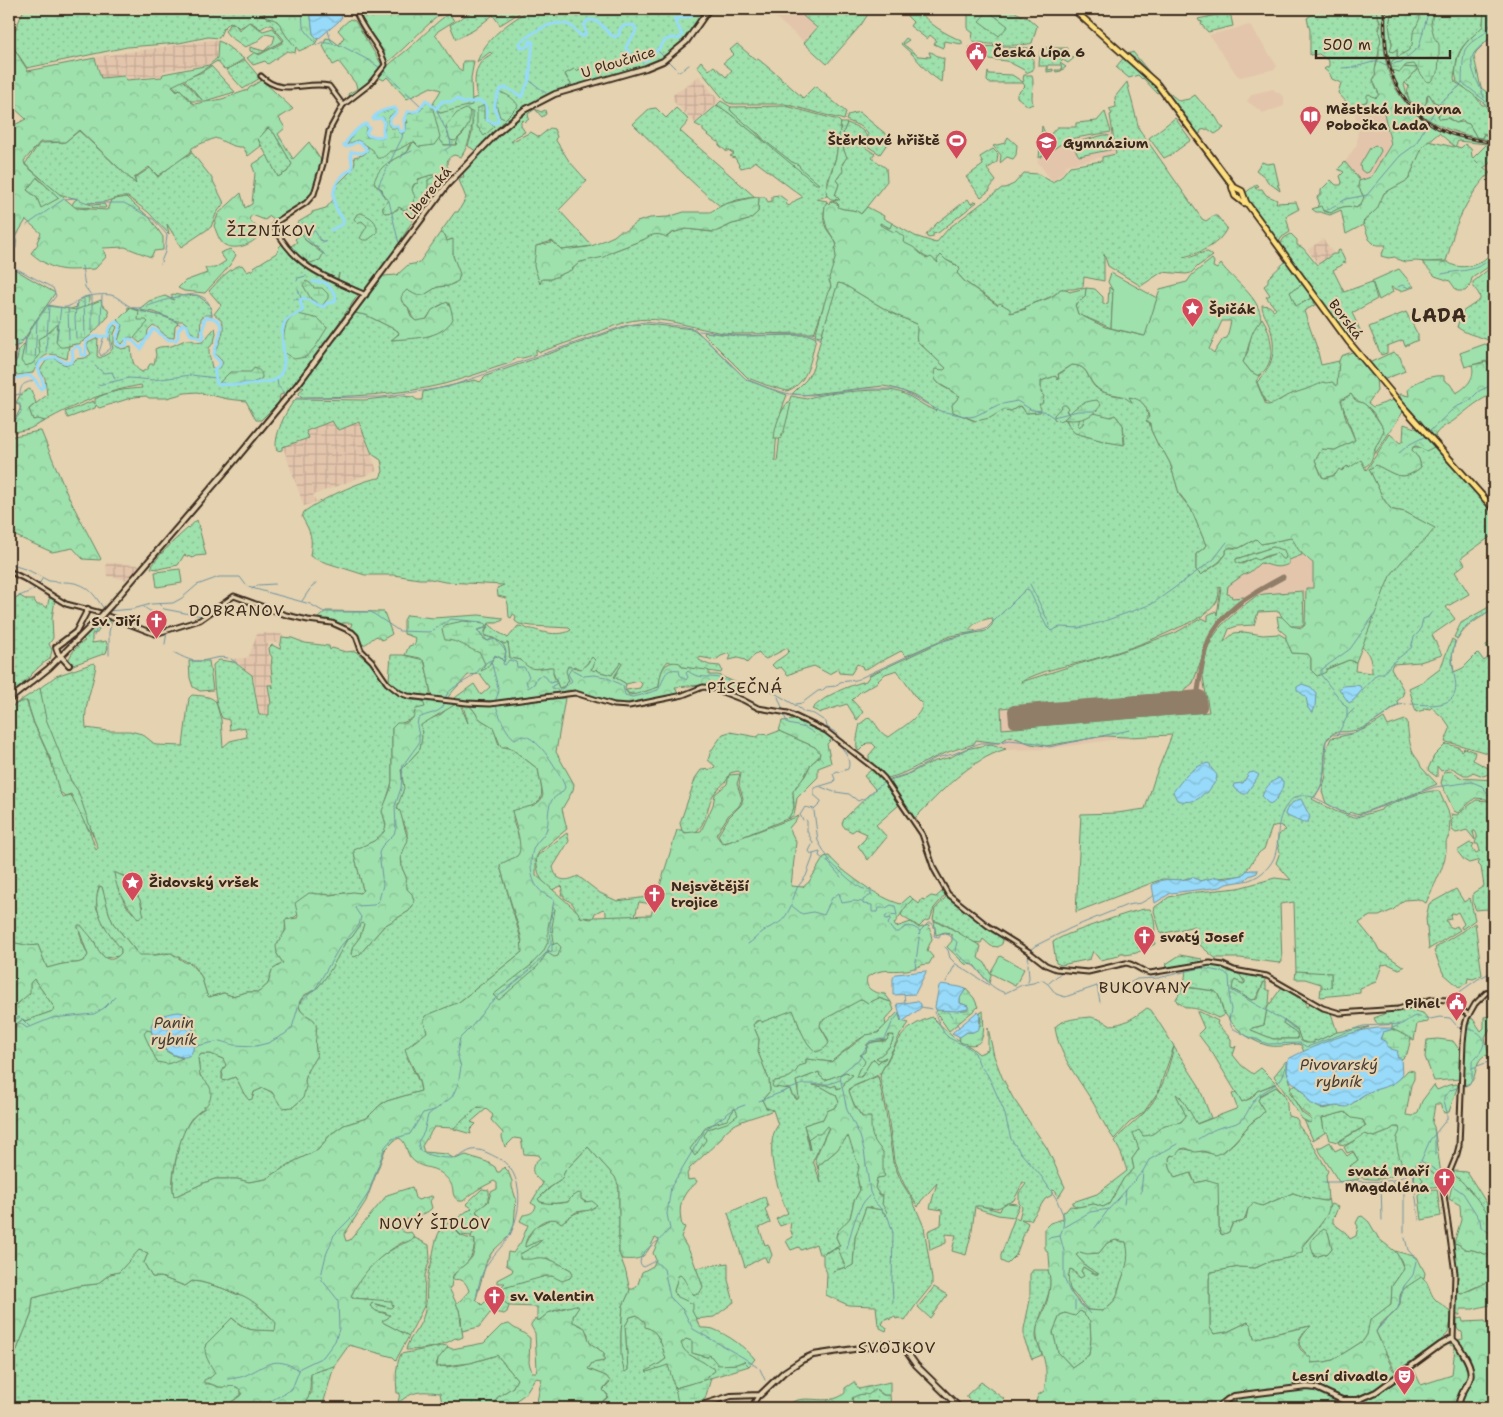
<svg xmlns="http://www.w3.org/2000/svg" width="1503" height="1417" viewBox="0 0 1503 1417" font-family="'Shantell Sans',sans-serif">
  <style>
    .built { fill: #e3c5ac }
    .industrial { fill: url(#industrial-grid) }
    .grass { fill: url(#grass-dots); stroke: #6c8666; fill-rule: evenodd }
    .forest { fill: url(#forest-crowns); stroke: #6c8666; fill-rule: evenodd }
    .wetland { fill: url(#wetland-marsh); stroke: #6c8666 }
    .park { fill: url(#park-tufts); stroke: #6c8666 }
    .garden { fill: #9ee1ad; stroke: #6c8666 }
    .water { fill: url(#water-waves); stroke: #7294a1 }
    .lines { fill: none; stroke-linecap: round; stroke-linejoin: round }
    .stream { stroke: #7294a1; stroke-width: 1 }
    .river { stroke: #97daf9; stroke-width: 3 }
    .taxiway { stroke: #907e67; stroke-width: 5 }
    .runway { stroke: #907e67; stroke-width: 12 }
    .tertiary-casing { stroke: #3b2a1e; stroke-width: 7 }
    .secondary-casing { stroke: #3b2a1e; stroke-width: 8 }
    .primary-casing { stroke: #3b2a1e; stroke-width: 8 }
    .tertiary { stroke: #e4d2b0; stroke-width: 3 }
    .secondary { stroke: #e4d2b0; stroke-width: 4 }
    .primary { stroke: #fddf80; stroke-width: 4.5 }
    .rail-casing { stroke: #3b2a1e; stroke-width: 3 }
    .rail { stroke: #e4d2b0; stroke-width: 1; stroke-dasharray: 4; stroke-linecap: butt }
    .secondary-bridge-casing { stroke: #3b2a1e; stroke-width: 8; stroke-linecap: butt }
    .secondary-bridge { stroke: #e4d2b0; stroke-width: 4 }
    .labels { text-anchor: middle; stroke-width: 4.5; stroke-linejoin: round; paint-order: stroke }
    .poi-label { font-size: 14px; font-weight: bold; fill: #3b2a1e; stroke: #e4d2b0; text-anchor: start }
    .street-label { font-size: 14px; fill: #3b2a1e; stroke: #e4d2b0 }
    .water-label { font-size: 15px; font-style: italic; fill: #443c34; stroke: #e4d2b0 }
    .neighbourhood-label { font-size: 15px; letter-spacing: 1px; fill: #3b2a1e; stroke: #e4d2b0 }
    .quarter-label { font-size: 16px; letter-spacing: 1px; fill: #3b2a1e; stroke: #e4d2b0 }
    .district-label { font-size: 19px; font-weight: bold; letter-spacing: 1px; fill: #3b2a1e; stroke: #e4d2b0 }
  </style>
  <defs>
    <pattern id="industrial-grid" width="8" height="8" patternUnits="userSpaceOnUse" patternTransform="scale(1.25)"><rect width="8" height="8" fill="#e3c5ac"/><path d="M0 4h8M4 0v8" fill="none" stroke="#c4a994"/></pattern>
    <pattern id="grass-dots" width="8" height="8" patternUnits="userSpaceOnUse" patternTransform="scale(1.25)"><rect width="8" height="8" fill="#9ee1ad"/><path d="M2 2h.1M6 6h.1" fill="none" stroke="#89c194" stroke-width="1.8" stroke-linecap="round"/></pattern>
    <pattern id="forest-crowns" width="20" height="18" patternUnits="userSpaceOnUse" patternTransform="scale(1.25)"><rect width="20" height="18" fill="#9ee1ad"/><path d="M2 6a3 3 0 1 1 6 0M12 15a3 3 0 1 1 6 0" fill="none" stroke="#89c194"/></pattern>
    <pattern id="wetland-marsh" width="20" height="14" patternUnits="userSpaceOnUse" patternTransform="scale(1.25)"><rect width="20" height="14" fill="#9ee1ad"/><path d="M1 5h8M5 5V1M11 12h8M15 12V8" fill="none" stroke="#89c194"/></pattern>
    <pattern id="park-tufts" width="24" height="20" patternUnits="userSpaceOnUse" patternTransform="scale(1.25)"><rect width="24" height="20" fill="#9ee1ad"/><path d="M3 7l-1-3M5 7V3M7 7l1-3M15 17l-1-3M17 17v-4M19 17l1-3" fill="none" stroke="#89c194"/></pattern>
    <pattern id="water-waves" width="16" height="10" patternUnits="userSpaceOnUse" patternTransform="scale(1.25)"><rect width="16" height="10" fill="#97daf9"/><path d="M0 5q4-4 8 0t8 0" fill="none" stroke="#83bbd5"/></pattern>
  </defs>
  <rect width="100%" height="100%" fill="#e4d2b0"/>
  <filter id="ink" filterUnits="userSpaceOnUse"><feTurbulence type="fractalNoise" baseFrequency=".02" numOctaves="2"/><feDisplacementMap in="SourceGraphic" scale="10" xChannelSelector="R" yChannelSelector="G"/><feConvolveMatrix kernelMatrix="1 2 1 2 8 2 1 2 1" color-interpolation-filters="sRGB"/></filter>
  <g filter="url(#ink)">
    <g class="built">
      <polygon points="766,9 820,9 809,21 816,28 804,42"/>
      <polygon points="1383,9 1386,9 1387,49 1393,73 1408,101 1422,115 1439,126 1459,134 1494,141 1494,144 1458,137 1437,129 1420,117 1405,102 1394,83 1387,65 1384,49"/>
      <polygon points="1250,25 1277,66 1275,69 1240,77 1237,75 1209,35"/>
      <polygon points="1273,89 1284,97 1284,106 1263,113 1247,101 1252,94"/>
      <polygon points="1363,104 1369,107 1378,107 1384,113 1391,144 1371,177 1359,181 1359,179 1345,162 1357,144 1358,128 1354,110 1356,106"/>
      <polygon points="1112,133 1116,154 1066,165 1064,171 1054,180 1052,181 1037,161 1054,148 1065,142"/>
      <polygon points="1296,542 1299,550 1304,554 1307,560 1313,563 1313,588 1305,588 1304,624 1302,627 1298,627 1282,617 1279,611 1275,610 1258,612 1255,617 1229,629 1212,653 1210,713 1173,735 1110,740 1048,749 1003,750 975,740 1019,683 1091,661 1158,638 1206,616 1219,607 1226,580"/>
    </g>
    <g class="industrial">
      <polygon points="211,40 217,41 216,57 209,64 163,71 162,75 128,79 125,75 101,78 96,57"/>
      <polygon points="699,76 719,101 695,123 674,102 673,97 673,95"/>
      <polygon points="1323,239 1334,254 1318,264 1308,250"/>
      <polygon points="332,421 337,430 359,422 377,471 313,495 316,502 304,506 283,447 309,438 306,431"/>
      <polygon points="106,563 140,565 137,570 127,580 107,576"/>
      <polygon points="259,633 282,634 279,643 268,642 272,685 268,685 268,687 271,703 269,706 270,715 259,716 254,677 233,659 246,658 249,656 257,634"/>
    </g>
    <g class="grass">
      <polygon points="24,9 264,9 265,16 267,18 274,19 280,24 287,37 290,38 296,46 295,53 287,51 268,64 265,61 253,65 247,58 255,52 259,55 282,43 284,40 272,25 267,25 261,29 251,22 239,28 235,24 230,22 223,29 219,38 208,37 179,43 127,47 27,68 10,42"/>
      <polygon points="476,9 488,9 492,14 498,9 523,9 524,10 500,25 493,15 474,30 456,39 450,25"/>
      <path d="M530,9H707C699,19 693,31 684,41C661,68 622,73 590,82L583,68L576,71L574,69L565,75L572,86C526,101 509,117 476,151L468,146L472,133V119L456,145L411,144L407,153L401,155V156C386,162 383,166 375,179L388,200L383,207V211L385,213L397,210L399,207L404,210C412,191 412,174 438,175L428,180C431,193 429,198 418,207V211C404,237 383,268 363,292L338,281L339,273L337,280C314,274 291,256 282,236L291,248L310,263L320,250L305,240L297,223L312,214V212L326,208L333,200L336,186L353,169L355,162L354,157L363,155L368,151L367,138L379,141L398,133L404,135L407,130V122H410L430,109L433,104L440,113L477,97C473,80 474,62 492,54L490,52L477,62C487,36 508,24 530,9Z"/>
      <polygon points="808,9 848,9 854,14 859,9 866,9 870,11 861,25 827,64 804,43 817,28 803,16"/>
      <path d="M912,9H918C929,25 944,33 962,41V44L944,41L943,48L934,44L936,40L930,35L927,39L910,26L913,22L907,16Z"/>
      <path d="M965,9H992L995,12L998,9H1010L1026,18L1027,17L1037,26L1032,43C1021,47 985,45 973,41L972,39L973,33L968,29V10Z"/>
      <path d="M1320,9H1375C1381,19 1379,21 1379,31C1379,35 1382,39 1381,43C1379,50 1378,57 1376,65C1375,71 1376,76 1373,80L1379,94L1377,98C1372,97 1357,106 1354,110L1338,93L1341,83L1332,79L1330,74L1324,69L1329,66V61L1319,54L1310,55V30L1307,18Z"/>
      <path d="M1392,9L1415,11L1432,9H1484L1483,26C1470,40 1457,46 1456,66C1455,72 1453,76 1455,82L1473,93L1482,105H1485L1488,110L1494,109V136H1489L1484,133L1482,138H1477L1469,124L1465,123L1463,120L1456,123L1449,118L1440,119L1438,117L1443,105L1434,102L1429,94L1427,95L1426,103L1422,108C1412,108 1404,95 1409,87L1405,83L1419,68L1399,67L1397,60V49L1393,52L1390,51L1392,44L1389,25Z"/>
      <polygon points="1230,12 1233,26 1208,32 1201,24 1202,22 1201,21 1200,22 1198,19"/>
      <path d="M906,38L909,40L903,44L918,56L931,57L929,52C936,52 938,60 944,58L943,72L941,73L942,74L941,82L929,73L913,55L901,44Z"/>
      <polygon points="737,44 756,60 758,59 780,77 782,81 783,80 803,98 815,86 846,112 844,120 785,104 732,104 726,102 697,66 701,61 709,70 714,66 726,77 732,70 723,63 734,54 730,50"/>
      <polygon points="976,46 1031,48 1033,51 1033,70 1026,73 1026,71 1007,61 989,59 969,52 970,47"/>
      <path d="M1042,48H1067V49L1055,50L1056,56H1060V59C1064,59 1071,56 1074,58L1068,63L1063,60L1060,63L1066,67L1061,71L1056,72L1055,70H1062L1061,65H1048V70L1053,69V71L1047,72V66H1039L1040,51Z"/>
      <path d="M1133,52C1147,70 1161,87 1179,101L1189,99L1195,95C1201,103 1208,108 1215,116C1219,121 1219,125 1224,128L1215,134L1208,129L1201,130L1200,134L1197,133L1161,85L1136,59L1128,54Z"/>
      <polygon points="1125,56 1156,85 1165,98 1159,92 1157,93 1143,78 1142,79 1138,75 1129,78 1116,67"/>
      <polygon points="245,60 260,78 243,89 226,70"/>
      <polygon points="211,66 235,92 205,101 191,101 180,89 177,90 172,84 183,80 202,100 184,79 200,73"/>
      <path d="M988,71L989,74L1012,75L1023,82L1024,80L1023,79L1024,75H1032C1035,85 1030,96 1033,104L1028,106L1017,97V94L1025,86L1023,83H989L987,81Z"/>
      <path d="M1127,82L1139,129L1202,219L1206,221L1213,216H1217L1227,228C1219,245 1201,253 1183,257C1191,260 1198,252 1208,252L1213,256L1198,266L1191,273L1186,274L1162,272L1141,286L1108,266L1104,254V281L1084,277L1083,287L1073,289H1061C1051,300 1038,300 1025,307L1026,308L1010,313L964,281L957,273V265L946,260L941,255L938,263C924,258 916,249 903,242L902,240L880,225L879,222L889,228L892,223L915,236L936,243L949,228L1002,188H1005L1014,184L1024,173L1038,174L1052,182L1060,178L1070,166L1102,161V157L1116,154L1110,115L1112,114L1109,109L1116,107L1115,97Z"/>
      <path d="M717,105C734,115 748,130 764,140L759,134L746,126L731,111L730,109L731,107L786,106L838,120L841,123L836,157L828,180L827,196L816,199L827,201C824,208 822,219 826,228C830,235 835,239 837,246L835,248L836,256L829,281L831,285L814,333C789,333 762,334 737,334C700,333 662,312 626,322L540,352L536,349V354C529,356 523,359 517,358L510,363C488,370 466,378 444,384C400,395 348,397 302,397L299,394L300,391L304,388L303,387L298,389L357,307L355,313L366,315L398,331L399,333L392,340L429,336L442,330L450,307L449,303C439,304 431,309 427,319L418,322C411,318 412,315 409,309C404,300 394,300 407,290L418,295H424L437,287L448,286L455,283L460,276L453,256L452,239L447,241L445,235L440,233L455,212H458L466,198L459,180L461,177H464L462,171C480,152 510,115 535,109L541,112L545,110L546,114L542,117L535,109L528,114L529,119L525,122L523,120L521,122V126L525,132L514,138L511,142L531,132L539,137L550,128L554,129L557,137L555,139L569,161L587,181L559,210L592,246L562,250L552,241L536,246L542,279H551L571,270L580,262L604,256L611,252L645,239C650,233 660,233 667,237L672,233L686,229L711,232L720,230L732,224L749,220L758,212L759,197H765L768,202L772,201V196L779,195L787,201L786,204L789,206L796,200L803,197L755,161L749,166L741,168L735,158L730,156L734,154L727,149V152L719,145V141L717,142L703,131V128L695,124Z"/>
      <path d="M656,108L666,118L676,108L687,118L688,122L680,131L755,197L737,200L720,206C689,181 662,152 633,124L649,109Z"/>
      <polygon points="859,112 887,135 889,141 880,154 867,146 868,134 862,127 846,120 848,115"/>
      <polygon points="1105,112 1111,132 1069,139 1039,158 1042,126 1044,131 1049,136 1057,127 1076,127 1076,123 1097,121"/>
      <polygon points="1175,118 1191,140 1172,154 1164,158 1149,138"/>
      <path d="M847,123C855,126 865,129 867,138L863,143L866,148L875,154L872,158L886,168L887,181L861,214C854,208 845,211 838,207L839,205L836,202L830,201L838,200L835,195L839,184L836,180C844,173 839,166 847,157C843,150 842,146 846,139L843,133Z"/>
      <polygon points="268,128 274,133 292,164 287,172 278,177 258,139"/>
      <polygon points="79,131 135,183 135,178 150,168 158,177 179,160 192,153 211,177 224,203 216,214 211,227 181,247 167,224 169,234 148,212 128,197 120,197 104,202 86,203 92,205 104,204 106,207 105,208 75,207 72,205 74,201 77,199 59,194 25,164 39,144 43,143 65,142"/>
      <polygon points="1008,137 1017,145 1016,155 1013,159 1007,157 1000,163 1001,155 993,146 1005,143"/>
      <path d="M1428,141L1454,147L1455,146L1461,148L1465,144L1471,149L1472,157L1490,173C1473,190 1465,206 1456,226C1452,237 1450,250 1446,261L1426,262L1416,261L1405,262L1399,260L1395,257L1388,258L1381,256L1386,245H1377L1375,244V245L1369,239L1363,222L1376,210L1384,193L1409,179L1420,150Z"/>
      <polygon points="993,149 998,154 997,162 987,169 996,181 990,188 990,190 981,197 966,177 983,165 980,157"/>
      <polygon points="1262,162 1267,164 1274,163 1279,185 1277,185 1279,187 1280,191 1268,182 1265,177 1256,170"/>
      <path d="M1345,162L1359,179L1362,194L1364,197C1363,203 1360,204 1356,208C1347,204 1338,208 1331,213L1317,208L1319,202L1317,197L1321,194V190L1331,180L1336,185H1341L1342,182L1340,176L1344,172L1338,169Z"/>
      <polygon points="36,177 60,198 41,209 37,198 27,190"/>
      <polygon points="1257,184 1259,186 1255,187 1256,189 1262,189 1266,195 1277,200 1276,203 1296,202 1299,209 1286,216 1290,232 1282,237 1279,242 1246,200 1245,193"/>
      <polygon points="968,199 971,204 976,201 977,202 938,233 933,234 933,237 929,238 927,237 926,235 937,223"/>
      <polygon points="1291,234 1297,240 1297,245 1303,248 1317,265 1333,254 1337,254 1337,251 1340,250 1346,263 1343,262 1342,265 1333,270 1344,292 1372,282 1377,299 1352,313 1361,332 1351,338 1348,336 1285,251 1283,251 1279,246 1284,238"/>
      <path d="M283,243C299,269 328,280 356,292L358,295L306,370L289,392L280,395L279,402L261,420H256L246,401L228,399L197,392L185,393L167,398H149L146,396L134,397L99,408L96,405L95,408L68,418L65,412L93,401L95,404V399C108,391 127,389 142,388L141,385C105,391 76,404 45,421L37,419L33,420L29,409L47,395L45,378L40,370L46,361L54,358L63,364L68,365L73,363L76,359L85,358L91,354L87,346L88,343L98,338L97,356L100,358L109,353L113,348C110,339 108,333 114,325L117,327L114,334V345L122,349L131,347C132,358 132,367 142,372L147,369L150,364H154L156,355L155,349C161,345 168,348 174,345C179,343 185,339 190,340C194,340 197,344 202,342C204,342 211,331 215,328L216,333L214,342L209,348V353L212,368H220C226,360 219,360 215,353C219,345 227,328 221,319C219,317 216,316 214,314L221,305L209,291C218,282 229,267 242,265L247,272L254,269V267L278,252L279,247Z"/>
      <path d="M1286,261L1303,284L1290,292L1301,304L1313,297L1315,305L1304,311L1317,348L1321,365L1339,361L1338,383L1337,386L1327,384L1312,388L1285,397L1270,405L1265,401L1257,382C1273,368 1277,348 1270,327C1268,320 1262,313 1262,305L1269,306L1274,310L1276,309L1266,297L1270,295L1264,286L1268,283V278Z"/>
      <path d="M1494,265V343C1483,336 1468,336 1457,327L1462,312L1480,300C1481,292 1472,289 1473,282Z"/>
      <path d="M838,283L843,284L890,312L916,324C919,330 915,335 917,341L946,368L935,379L940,385L960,396L952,405L955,412L974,421L1003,410L1011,411L1019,406L1022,407L1026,413L1038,412L1041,393V381L1055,376L1058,380V375L1072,365C1092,366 1085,382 1099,390C1112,397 1125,396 1138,398L1146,407L1151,430L1159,447L1164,452L1170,463L1180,496L1191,509L1206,545L1204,548L1196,554V570L1201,575L1220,562L1226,554V550L1228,548H1239L1256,539L1261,544L1291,538L1296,542L1302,555L1289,560V564C1275,570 1273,565 1260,563L1250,572L1243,575L1228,586L1227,594L1231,595L1232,598L1244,597L1246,600L1216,628L1208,640L1193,683L1182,692L1001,708L1002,729L1209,712L1201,665L1212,639L1221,626L1238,610L1256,596L1264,594L1303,591L1304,624L1303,626H1291L1282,617L1279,611L1258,612L1254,625L1237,626L1229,629L1224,642L1234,633L1244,632L1263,635L1279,634L1286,638L1292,653L1308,654L1311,658V670H1325L1349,660L1356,662L1355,671L1372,673C1372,662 1370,653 1361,646C1370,625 1379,596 1389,577C1400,557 1422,546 1434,528L1405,512L1394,510L1390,508L1383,498L1369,469L1376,465C1395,474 1402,483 1421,467L1419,459L1412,450L1413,447H1434L1494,513V537H1490L1461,558L1465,564L1455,572L1469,594L1446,607L1455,619L1432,635L1442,655L1420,662L1393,664L1391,668L1404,691L1402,697L1397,701L1399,704C1386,713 1369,729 1352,731C1342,733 1336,729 1328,738C1318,748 1334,777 1312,799L1335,811L1353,818L1381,810L1382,808C1395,803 1425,789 1439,791L1448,811L1450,819L1449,836L1446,842C1448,863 1434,884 1426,903L1418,899L1404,900L1393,910L1379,916H1370L1359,923L1376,944L1379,950L1404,967L1399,969L1388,964L1382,965L1376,982L1360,988V993L1320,997L1321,987H1331V973L1296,972L1294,902L1280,904L1282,962L1279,963L1240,958H1215L1200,945L1195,926L1161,934L1154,911L1155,907L1169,897L1188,893L1238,888L1275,878L1291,880L1276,863L1280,852C1277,843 1275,834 1286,830C1282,825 1278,824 1272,827L1264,849C1255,854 1250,867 1243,875C1228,878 1215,877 1200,881L1193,877L1181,880L1162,879L1076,912L1081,814L1117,813L1145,809L1155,777L1172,735L1127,737L1105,736L1046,746L1031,744L1010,736L999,743L976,740L974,744C964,747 953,750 943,754C924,761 909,773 888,778L869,760V755L876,747L872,743H867L859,751L857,749C856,740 858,733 860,724L869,717C877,723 880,735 889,737C898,730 923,716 922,704L916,698L897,670L885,674L876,683L860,692L852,700L863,712L857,720L847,704L821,712V713L812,709C825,695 848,686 866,681L870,675L949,638L986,631L992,625L993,618C984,619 974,622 969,630H975V632L950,636L906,656L901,651L882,661C875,661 871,669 863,669L862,666L857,664L851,674L839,673L838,669L829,674L814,666L797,671L788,675L781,667L776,669L772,665C777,659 785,657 789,651L787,648L766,659L761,656L759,652L755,654L747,663L745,660L738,658L729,660L731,656L729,653L721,656L716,660L699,657V660L709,665L720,666L722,670L721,673L682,667L668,661C661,668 660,677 659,687L637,695L628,693L626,690L640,688L642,684L639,681L626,684L623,682L614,677L618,671L617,668L612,675L600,672L597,669L594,671L590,669L589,660L587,664L581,669L574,666C570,675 570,686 559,688L551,667C540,668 527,673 521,660L510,658L508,643L504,644L484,635L489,624L498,632L508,638L518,626L525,627L527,629C533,628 536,631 543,632C551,634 564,635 571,630L569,628L532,626L519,624L515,621L516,616L513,614L511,618L509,617L508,604L506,598L498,596L497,588L504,585L445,582L431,579H419L394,575H365L318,560L310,556C313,537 311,533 302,517L304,512C318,501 363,479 380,478L383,471L381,460L372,454L359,422L339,430L337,429L332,421L306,431L309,438L282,447V450L277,451C272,439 287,407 296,399L364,400L403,396L413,397L417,400H422L423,392L475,380L480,382L486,376L630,325L646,324L693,329L702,336L747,380L787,395C778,416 776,437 775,460L777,462L781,426L791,396L807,399C815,393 883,388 895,391C910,394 922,406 936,411C925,399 900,388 883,386L803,395L792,394L806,380L813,368L829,308ZM1061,407L1066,410L1079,427L1083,425L1085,417H1111L1115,415L1123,425L1125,444L1107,442L1075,433L1059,411ZM1273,547L1280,550V555L1277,553L1260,559L1253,558L1243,564L1238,563L1236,559ZM1219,587L1221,588L1217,615L1216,611L1208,615V621L1202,618L1175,633L1117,653L1065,668L1021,682C1041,670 1067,666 1090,660C1121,652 1151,641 1180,627C1192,622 1210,614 1217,601C1219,597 1219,592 1219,587Z"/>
      <polygon points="1109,287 1113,291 1111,328 1078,314 1075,305 1085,297 1086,288 1095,289 1103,297 1103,304 1108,303"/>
      <polygon points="173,294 184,296 197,295 209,304 212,315 205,315 201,318 200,336 197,336 191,332 187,324 183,321 177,321 154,312 138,310 149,301 165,296 174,300 171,295"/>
      <path d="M89,296L88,337L82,342L69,346L67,359C63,358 60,356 56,355C43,351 37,364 33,373L17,375L9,365L10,355L13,354L15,360H17L19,349C37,336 53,313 77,307C78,300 83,298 89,296Z"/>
      <path d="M128,307C145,314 161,313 178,323L175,327L174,337L172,338C161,336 161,328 153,325L148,330L147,337L140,343L133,337L119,335L127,316Z"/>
      <polygon points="1406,312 1418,335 1418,340 1405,346 1403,340 1387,346 1387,353 1381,355 1369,327"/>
      <path d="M1262,318C1272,332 1278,365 1258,376L1251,372L1243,362L1248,351L1252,331Z"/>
      <path d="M705,332L737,336L809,335L816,338C811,357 809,383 787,391L766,385L748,378L704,334Z"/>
      <path d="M1351,394C1358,406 1359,399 1366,405C1369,408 1384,427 1384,431C1384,437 1377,442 1375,448C1373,455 1372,464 1364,467L1358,463L1349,468L1348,466L1332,476L1323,478L1315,460L1322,449L1335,450L1355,440L1341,401Z"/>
      <path d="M197,520L206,555L195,556L193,558L184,555L178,565L158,569L151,568C159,552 183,533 197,520Z"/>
      <path d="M20,596L27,600H34L37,605H42L47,608L49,599L51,598L55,600L52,618L53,638L49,644L52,650L50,659C35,667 27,682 14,692L9,676V603Z"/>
      <path d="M1494,604V610C1481,617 1464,626 1458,639L1454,637L1461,623Z"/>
      <path d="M105,616L111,618V624L100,628L97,633L92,634V643L106,641L108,647L106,653L73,665L68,662C69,656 78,643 85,641L83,639Z"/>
      <path d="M282,637L292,638L305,643L329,646L330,650L332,648L346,652L355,651L370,663L385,685L410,700L424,701L425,707L415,711L413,718L392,728V782L383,811L386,828L381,836L374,841L355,850L354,853L363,890L360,893C346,891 334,896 320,894L295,917L285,920C287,933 281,941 277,954L283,963L272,970L268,984L259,992H247L232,996L224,993L209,997L207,995L201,976L193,964C184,962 176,953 167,953C157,953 149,958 139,955L113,923L109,913L102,887L99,886L96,907L104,924L121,949V953L119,956L105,958L96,948L95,942L79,929L82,942L88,955C83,966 72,962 63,964C57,965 52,967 47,968L38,945C28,947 19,943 9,942V708L22,701L26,700L34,724L51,761L61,795L63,797L70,795L73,798L91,835L96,850L98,848L81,803C81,793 74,788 70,779C59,755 40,714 40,688L56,676L94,663L96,665C93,687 83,705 86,728L108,731H130L142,734L156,745L183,746L189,698L192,695C200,696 210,695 216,702L221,720L223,747L230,741L247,737L245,727L230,730L229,720L222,718C214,702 214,682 213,665L219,660L234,662L252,675L259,715H269V706L271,703L268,685H272L273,688L271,667L272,657L270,654L269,648L272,645L280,649ZM114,873L125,876L140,900L143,908L133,913C121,902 119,888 114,873Z"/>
      <path d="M1452,639L1455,641L1452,657L1454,672L1463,668L1478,653L1484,661L1491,655L1486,645L1494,639V664L1490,668L1494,671V755L1456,744L1445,742L1450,729C1446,716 1435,713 1432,707L1430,709L1424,708V710L1416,712L1409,688L1424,681L1440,669Z"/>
      <path d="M391,655H403L424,660L430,686V697C416,697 396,693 389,680Z"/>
      <polygon points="189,661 209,661 213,690 200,691 193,687 190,678"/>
      <path d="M453,704H460L468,723L463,706L468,705L472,708L480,719L493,727L499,745L512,749L538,769C543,796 548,806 515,810C515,812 513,815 513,817C513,829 524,841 520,853C517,859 505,860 500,866L524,950L522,952L459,1002L425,1017L424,1021L427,1032L421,1038L414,1041L407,1057L419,1082L421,1091L387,1101L380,1105L367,1118L344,1125L331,1134L318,1150L293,1162L266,1179L249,1182L237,1179H215L204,1183L174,1197C172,1189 173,1181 174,1173C177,1149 182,1121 205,1108L204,1080C197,1075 200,1066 198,1058L201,1054H211L225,1060L226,1065L222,1072V1079L224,1081L235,1077L242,1088L244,1094L253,1097L254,1092L263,1088C275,1092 277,1101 287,1108C308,1103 302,1087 307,1072C309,1066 314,1060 317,1055C314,1043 315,1032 314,1020L302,1013L299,1006L300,1002L304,996L312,992L323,981L346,941L352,937L362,922L364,924L360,937L353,946L351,954L359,955L384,926L409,911L413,905L405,884L406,877L402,868L401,856L407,839V831L397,808L403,784L401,770L420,749V726L425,721L440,715Z"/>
      <path d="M1384,718L1388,726L1405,720L1407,721C1408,732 1409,743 1413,753C1416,758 1420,761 1421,767L1437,784L1416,793L1362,813L1354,814L1350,812L1348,814L1340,811L1326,803L1322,792L1326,775V750L1331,738C1352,735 1366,730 1384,718Z"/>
      <path d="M779,731L815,747L820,752L819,757L811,764L800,784L796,786L793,796L794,808L789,818L732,841L722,843L718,835L729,817L741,805L743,798L739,785L741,773L738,771L730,773C727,784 719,786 713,795C706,807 705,842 682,831L680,823L696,777L701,770L714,769L715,766L708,760L711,751L723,734L730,732L757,737L761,734L768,735Z"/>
      <path d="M991,744L1006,749C969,760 941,792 914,819L889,782L890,780L906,775L932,762L951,757L966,749Z"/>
      <polygon points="1446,744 1459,747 1461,751 1464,748 1475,752 1473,760 1490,769 1490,772 1494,771 1494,778 1490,778 1489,774 1483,776 1473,772 1469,775 1464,775 1452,768 1441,771 1437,766 1437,777 1430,772 1428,769 1434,756"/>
      <path d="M871,770C884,773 893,794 900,804L876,825L887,837L868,860L858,846L865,839L867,834L856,829L852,832L845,828L842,824L844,819L875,789L864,776Z"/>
      <path d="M1476,800L1489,801L1494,805V918L1492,910L1489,911L1486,909L1476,910L1473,903V893L1484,886L1481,867L1478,864L1480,860L1469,863L1464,860L1457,851L1470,843L1474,844L1472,847L1476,853L1480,851L1478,844H1475C1476,838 1479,837 1475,831H1473L1475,840L1467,830L1456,833L1452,830L1451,821L1453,819L1451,814L1457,815Z"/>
      <path d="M567,833L569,841L553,867C556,882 566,882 578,876L600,893L617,901L656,896L652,904L639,902L635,916L606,917V912L603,909L595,913L593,918L580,917C574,908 576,904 564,898V895H561L563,888L561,886L552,890C539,880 538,874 536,858L537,856Z"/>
      <polygon points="1456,889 1464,902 1470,898 1475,920 1462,929 1461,927 1464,924 1458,912 1454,914 1452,913 1450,915 1451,919 1446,920 1449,926 1453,928 1457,926 1460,930 1429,949 1426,918 1429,904"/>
      <path d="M944,890L946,894L934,908L930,920L925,921L919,927C912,921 907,921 901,915L903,909L913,899L919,904L922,899L925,900L931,896L936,897Z"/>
      <polygon points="947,896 1002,938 1003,940 1002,944 998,947 991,946 983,939 981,943 972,942 947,925 933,920 935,909"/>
      <path d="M1144,909H1150C1157,919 1154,933 1155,944L1136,953L1125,955V953H1120L1119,956L1100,960L1093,951L1090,959L1086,960L1061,965L1056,963L1053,942C1065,934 1078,931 1090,926C1108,920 1125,913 1144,909Z"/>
      <polygon points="1475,923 1482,975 1473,979 1468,978 1467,983 1459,987 1443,973 1434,951 1436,950 1435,948"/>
      <polygon points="1240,973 1251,974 1266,978 1255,1000 1251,1000 1232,989 1233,983 1235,980 1243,984 1245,983 1245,980 1240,977"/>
      <path d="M34,979L54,1007L53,1011L25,1021L22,1020L9,1030V1011C18,1004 31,995 30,983Z"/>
      <path d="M1183,987L1215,991C1222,998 1220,1006 1225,1013L1224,1015L1218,1018C1208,1013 1197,1007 1187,1008L1177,1002L1176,999Z"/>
      <polygon points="1282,987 1293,994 1306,1000 1306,1007 1311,1004 1331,1013 1337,1032 1311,1044 1301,1041 1297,1029 1285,1021 1283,1023 1297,1033 1298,1039 1273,1039 1251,1030 1252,1028 1264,1025 1267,1008"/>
      <path d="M878,998L891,1002L894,1010L885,1020L886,1026L875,1034L866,1035L855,1042L831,1062L806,1059V1064L798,1068L797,1073L785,1080L775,1081L772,1085L790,1089L791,1093L797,1100L798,1088L796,1081L819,1072L820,1076L825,1080L846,1072L853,1075L845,1082L843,1087L836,1089V1086L831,1087L826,1085H819L836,1095L839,1102L834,1108L827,1111L823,1119L804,1125L810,1150L808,1138L827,1125L829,1127L813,1161L821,1183L818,1166L837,1150L846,1137L850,1138L859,1167L858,1183L860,1190L854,1201L850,1218L840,1230L837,1232L836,1237L840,1246L825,1253L838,1248L840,1250L846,1267L833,1271L853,1265L855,1237L866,1207L882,1210L886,1215L881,1204L883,1195L879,1194L875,1188L877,1178L883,1177L880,1148C873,1143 869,1132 870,1123C859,1115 853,1104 849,1091L850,1088L878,1076L886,1113L893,1162L902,1183L912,1199L924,1227L932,1279V1285L915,1306L905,1321L899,1318L896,1319L895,1317L890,1318V1320L888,1318L885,1319L882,1324L887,1328L886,1331L880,1328V1325H878L876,1306L848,1305L826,1295L827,1273L823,1264V1254H819L816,1244L801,1250L799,1247L791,1250L786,1241L793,1237L790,1228L791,1222L780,1226L776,1219L788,1213C778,1192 763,1145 778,1125L773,1110L766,1108L762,1100L770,1091L769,1080L758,1052L759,1039L753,1025C757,1019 782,1014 792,1009L794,1011L800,1029L810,1046L828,1044V1039L819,1024L821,1021L859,1000L862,999L868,1003Z"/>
      <polygon points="1421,1002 1415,1011 1423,1013 1428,1019 1428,1022 1417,1024 1414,1040 1392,1029 1392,1024 1377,1024 1374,1018 1384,1014 1386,1011 1407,1009"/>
      <path d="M1147,1008L1151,1010L1174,1046L1158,1092L1144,1112L1129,1123L1114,1139C1106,1129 1101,1117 1095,1106C1080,1080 1059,1057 1055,1027C1062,1019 1080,1018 1091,1017C1098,1019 1103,1020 1109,1025C1124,1025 1135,1017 1147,1008Z"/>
      <polygon points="1197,1012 1200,1012 1218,1021 1217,1024 1231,1039 1231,1047 1234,1048 1236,1046 1233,1055 1242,1066 1253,1074 1261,1068 1276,1083 1257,1091 1249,1099 1242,1102 1213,1054 1198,1034 1204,1028"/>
      <path d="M932,1017L952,1036L972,1048L979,1054L988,1050V1028L994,1056L1002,1077L1013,1098L1047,1148L1065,1187L1058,1198L1056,1191L1052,1190V1195L1045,1199L1031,1220L1021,1219L1028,1223L1016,1255L1007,1264L1001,1261V1255L1015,1217L1019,1219L1022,1207L1019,1203V1193L1026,1184L1023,1182L1014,1200L998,1208L975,1206L972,1231L966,1255L952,1251L956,1235L946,1234V1243L930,1250L928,1231L941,1225L942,1210L930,1208L937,1183L921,1201L918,1207L904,1184L894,1161L888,1115L880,1078L881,1072C899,1043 897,1029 932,1017Z"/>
      <path d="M889,1035H894C893,1045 885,1053 877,1058L886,1057V1059L878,1063L871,1061L866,1071L859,1078L855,1076L859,1069L860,1055C873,1044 862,1042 886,1041Z"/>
      <path d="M1174,1047L1198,1084L1211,1118L1196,1124L1180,1096L1186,1116C1181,1123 1174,1127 1165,1125L1153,1134L1144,1137L1139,1131L1134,1134L1139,1149L1132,1159L1134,1169L1124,1178L1109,1204L1103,1207L1094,1204L1078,1207L1072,1204L1073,1202L1097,1194L1127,1171C1123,1158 1121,1151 1114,1141C1123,1131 1134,1123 1143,1114C1161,1096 1168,1070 1174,1047Z"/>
      <path d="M1276,1087C1289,1096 1286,1102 1288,1116L1296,1118L1298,1121V1125L1310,1140L1328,1171L1326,1175L1328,1200C1317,1202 1303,1196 1293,1193L1262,1206H1259L1257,1204L1248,1209L1244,1221L1232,1224L1229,1232L1222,1235L1219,1230V1206L1208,1180L1195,1183L1191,1173L1175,1178L1170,1168L1169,1158C1179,1149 1181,1147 1193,1151C1197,1152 1200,1151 1204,1152C1209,1153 1214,1155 1219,1153C1233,1148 1241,1134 1250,1124C1255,1119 1261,1117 1264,1111L1258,1100L1261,1095Z"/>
      <polygon points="477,1107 486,1109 471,1122 476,1124 470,1130 471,1134 454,1129 456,1125"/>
      <polygon points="1345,1112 1349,1116 1363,1120 1365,1126 1337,1142 1330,1140 1328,1133 1324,1131 1322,1118"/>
      <path d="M1394,1127H1398L1401,1129L1397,1138L1403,1169C1392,1180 1373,1181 1359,1177L1350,1166L1358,1160L1353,1151L1347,1153L1344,1147L1365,1134L1374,1137L1387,1132Z"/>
      <path d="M588,1147L616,1178L619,1187V1253L626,1272L630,1291L623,1306L621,1333V1347L624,1368L628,1370L625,1326L630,1317L637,1315L645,1322L646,1327C659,1330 662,1346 666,1359L647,1372L666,1364L669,1366L678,1398L679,1408H596L607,1398L608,1395L603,1390L610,1383L606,1376L588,1369L592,1363L604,1361V1353L590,1343L588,1340V1334L583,1327L573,1322L572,1319L578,1306C569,1306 555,1309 547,1314C543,1317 542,1319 537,1321V1307L509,1306L497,1295V1292L500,1289C512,1285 535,1277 547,1276C555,1275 562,1280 570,1278L571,1270L547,1258L529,1261L520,1259V1254L536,1245L542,1240L527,1247L524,1246L534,1227L551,1219L566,1220C575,1210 585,1213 595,1207L581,1199H570L568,1202L548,1204L540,1202L538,1199L551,1187L561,1180L565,1171Z"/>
      <polygon points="1422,1164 1435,1174 1441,1174 1443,1179 1440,1186 1416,1189 1414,1182 1420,1183 1418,1167"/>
      <path d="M1454,1171L1467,1172L1494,1215V1227L1491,1224L1470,1190C1465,1185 1460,1180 1454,1176Z"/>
      <path d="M482,1189L489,1190C490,1202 484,1206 476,1212L485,1219L471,1236L461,1235L450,1224L467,1211L470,1210L472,1208L466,1204Z"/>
      <polygon points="1437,1189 1441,1216 1422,1220 1419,1197 1420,1190"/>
      <polygon points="764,1197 765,1197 768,1207 765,1209 770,1223 759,1228 765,1245 768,1244 772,1255 769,1261 767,1262 765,1257 763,1257 745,1267 728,1213"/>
      <path d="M1331,1204L1338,1207L1335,1215L1333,1217V1223L1346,1233L1350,1239L1356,1236L1358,1226L1356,1223L1359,1217L1362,1216L1369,1222L1379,1239L1397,1253L1404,1269L1392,1286L1391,1304L1372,1319L1367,1335L1363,1341L1333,1360L1325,1362L1311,1363C1303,1342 1290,1351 1310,1326L1264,1336L1257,1340L1254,1339L1251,1325L1248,1322L1227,1332L1214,1334L1210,1328V1294H1209V1279L1211,1272L1239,1267L1255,1268L1271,1261L1293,1257L1319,1227ZM1324,1230L1328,1232L1332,1248L1328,1253L1315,1257L1313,1251L1314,1237Z"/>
      <path d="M448,1223L461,1236L475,1240C474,1258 467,1264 453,1275L451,1287L449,1288L459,1309L463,1337L458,1339L455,1338C442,1347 422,1350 406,1350C407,1341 416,1332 420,1324C429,1308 425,1292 428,1275C428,1271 430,1268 431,1264C435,1247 434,1239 444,1224L445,1225Z"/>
      <path d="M415,1238L429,1245L430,1259L425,1275L424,1306L409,1336L384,1323L382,1321L387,1313L376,1311L370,1306L372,1303L385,1307L368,1299L352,1298L351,1296C365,1264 386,1251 415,1238Z"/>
      <polygon points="1116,1240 1126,1242 1129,1251 1127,1265 1118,1290 1118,1295 1114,1301 1103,1311 1088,1310 1070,1289 1067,1280 1070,1269 1073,1270 1076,1275 1083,1274 1081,1271 1083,1267 1095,1274 1098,1274 1087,1267 1076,1255 1080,1252 1099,1253 1107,1243"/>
      <polygon points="1454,1243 1458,1244 1465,1249 1473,1250 1494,1257 1494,1279 1460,1294 1457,1288"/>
      <path d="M138,1250L147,1252L148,1253L144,1263L152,1277H161L185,1286L192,1281L201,1282L222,1288L236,1294C251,1295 263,1312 275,1321L277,1325L275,1331C251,1329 252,1334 232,1318L206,1344L205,1348L215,1373L205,1384C212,1383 215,1387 221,1387C229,1387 234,1384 241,1390V1395L223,1408H9V1369L31,1315L33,1298L78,1286L97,1284L110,1274L119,1272Z"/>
      <polygon points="728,1263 728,1280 734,1302 714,1317 695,1319 676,1296 674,1291 678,1275 681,1275 683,1277 693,1294 696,1295 703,1287 696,1268"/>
      <path d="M1033,1270H1048C1057,1292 1036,1314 1036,1336C1036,1342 1040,1348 1042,1355L1032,1359L1024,1339V1329L1030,1300V1274Z"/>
      <path d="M1421,1277C1429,1280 1429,1293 1435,1299C1440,1305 1449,1307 1451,1315C1452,1317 1449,1331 1448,1333C1443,1341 1403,1367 1395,1371L1376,1332C1381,1320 1396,1316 1400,1304C1401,1300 1399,1296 1401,1292C1405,1286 1415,1281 1421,1277Z"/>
      <polygon points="934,1287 947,1295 930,1318 918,1307"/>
      <path d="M1080,1311L1085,1313V1316L1090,1321L1091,1339L1089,1355L1072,1367L1058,1352L1053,1332L1060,1315C1065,1312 1073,1314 1080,1311Z"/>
      <path d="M686,1339L692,1341L695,1354L707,1357L709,1355C721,1364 730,1368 744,1361L749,1366L707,1379V1376L709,1374L711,1368L686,1353L681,1345V1342Z"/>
      <path d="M447,1345L448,1349L438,1359L436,1365C448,1371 484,1359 497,1355L517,1379L513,1387L498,1397L493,1405L487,1408H449L448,1407L443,1408L440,1393C421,1391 414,1390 398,1403L400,1393H397C396,1379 395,1367 401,1354Z"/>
      <polygon points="330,1366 334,1366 322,1408 283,1408 288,1402 293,1404 311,1394 311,1373 325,1369"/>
      <polygon points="981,1382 1004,1399 995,1408 982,1408 967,1398 967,1395"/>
      <path d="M875,1389L883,1395H890L891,1408H842L850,1406L853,1402L852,1398C860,1392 868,1396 875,1389Z"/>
    </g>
    <g class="forest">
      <path d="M264,9H310L313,33L318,39L315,44L299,51C294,44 287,38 284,32C281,28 281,24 277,21C270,17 263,20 264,9Z"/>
      <path d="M356,9H447C425,25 409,45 388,62L359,18Z"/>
      <path d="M1375,9H1383C1383,27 1383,45 1386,62C1393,98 1422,126 1457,137C1469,140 1482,142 1494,144V150L1489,155L1492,160L1488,165L1483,168L1473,158L1487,144L1458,141L1455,147L1439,133L1423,146L1408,180L1384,193L1377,209L1363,222V225L1346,234L1341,210L1330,215L1320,212H1316L1312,209L1321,206L1323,211L1331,213C1338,208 1347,204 1356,208L1361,205L1364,197L1358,186L1359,181L1371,177L1391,144L1384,113L1378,107H1369L1363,104L1367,101V95L1369,94L1376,98L1379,94L1373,80L1376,76L1375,70L1379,56V47L1381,41L1379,31L1381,23Z"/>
      <path d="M1386,9H1392L1389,25L1392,44L1390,51L1393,52L1397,49V60L1399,67L1418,68L1404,84C1407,95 1409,108 1422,109L1428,100L1427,95L1429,94L1434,102L1441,105L1438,116L1440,119L1447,118L1456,123L1462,122L1469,124L1477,138H1482L1484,135V133L1488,138L1494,137V141C1445,132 1402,118 1390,63C1386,45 1386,27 1386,9Z"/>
      <path d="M1484,9H1494V34L1476,52L1474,57L1481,88L1494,97V109C1488,108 1463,86 1456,81L1457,80C1455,75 1455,73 1456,68C1458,46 1469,41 1483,26Z"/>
      <path d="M449,13L454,21L438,31L435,35C446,46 449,63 462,71L463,61H474L471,78L472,105L440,113L433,104L441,90L431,87L407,99L387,77L384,80L377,77C386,66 396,59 407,50C421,38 434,24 449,13Z"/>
      <polygon points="350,19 355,21 382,65 374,75 372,82 351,98 348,94 357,89 356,84 339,62 333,65 323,46 326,38 331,39 339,45 344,37 338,30"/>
      <polygon points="249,22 263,31 273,28 283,41 259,54 250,51 250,47 264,51 273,43 275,36 266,34 255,43 245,47 229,36 225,31 230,23 235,24 239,30"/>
      <path d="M218,41L223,43L244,59L229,68L224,69L217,61L198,73L172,86L177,91L180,89L191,102L194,104L222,99L248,90L249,88L262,80L293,109L279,118L285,128L278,134L293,159L309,142L322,162L314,192L309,198L275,220L270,216L265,220L252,215L249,219L261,232C255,244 237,251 225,245C219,242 217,232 214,226L218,214L241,193L245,208L252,204L255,173L252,165L267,155L278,177L287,172L292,164L274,133L268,128L258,139L261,146L248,156L243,147C233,148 224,141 215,138C207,142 200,143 192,148L191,152L158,176L149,167L134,178L136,184L79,130L65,142H40L24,161L25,165L76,208L107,210L111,200L126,197L150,218L163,237V250L154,251L151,257L125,247L103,248L106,257L95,269C65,270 56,274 31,253L38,244L37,242L41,233L26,220L16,236L9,228V128L26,119L9,103V48L10,42L28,71L95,58L101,78L124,76L127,80L162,77L163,74L209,65L217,58ZM37,177L59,198L41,208L37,198L27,190Z"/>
      <path d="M721,101L731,107L730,109L731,111C737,117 758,133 760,137L792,162L799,165L800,168L819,184H816L729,113L717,105Z"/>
      <path d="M469,111L472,112C473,129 470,143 461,157L454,155C443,159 448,168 450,177L422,214L418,211L420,203L425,201L431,191L428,188V180L437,175H431L418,179V183L414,184C411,188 412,192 415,196C413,203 411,208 404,210L399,207L393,212L385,213L383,211V207L388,200L384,197L382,189L376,186L374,182C381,161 394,162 407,152C410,150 411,145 413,142L438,137L444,145H456L458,139L464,133L470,113Z"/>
      <path d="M841,123H847L843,133L846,139C842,146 843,150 847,157L842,164L843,171L836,180L839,184L835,195L840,200L831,199L827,196L826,190L836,157Z"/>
      <path d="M759,197L758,212L749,220L732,224L715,232L686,229L672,233L666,237C660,233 650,234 645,239L611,252L604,257L580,262L571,270L551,279H542L540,284L534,266L536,246L551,243L552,241L562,250L588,247L594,245L614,236L620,231H625L637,222L650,218L668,217L684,212H710L725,204L750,198Z"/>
      <path d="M830,201L839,205L838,207C845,211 854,208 861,214L867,207L884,216L883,218L892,223L890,228L880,223V225L894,232L896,231L904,237L903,242L913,247L927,259L931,257L938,263L937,260L941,255L946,260L959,267L960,270L957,273L964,281L997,305L1000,303L1010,309V313L1026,309L1025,307C1036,301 1054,300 1060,289H1066L1069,292L1086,288L1085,297L1075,305L1078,314L1105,327L1144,336L1160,289L1187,282L1192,275L1212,259L1214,262L1213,267L1217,269L1221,264C1234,282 1260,296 1261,320C1249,332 1250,347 1243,362L1251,372L1259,376L1262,374L1256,381L1266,405C1274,405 1278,401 1285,397C1297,391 1311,389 1323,382L1327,383L1332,382L1337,386L1339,361L1341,356L1355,351L1356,358L1363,361L1376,377L1377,391L1368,403L1373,407L1396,399L1405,409L1375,454V449L1384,431C1382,424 1373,411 1367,406C1361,400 1357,404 1351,394L1341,400L1346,419L1355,440L1335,450L1322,449L1315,460L1322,477L1325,478L1335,475L1339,469L1342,471L1347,466L1349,468L1361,460L1366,470L1367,469L1390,434L1400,443L1403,441L1404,424L1423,431L1434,447L1426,451L1417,446L1413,447L1412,450L1419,459L1421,467C1402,483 1395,474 1376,465L1369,469L1383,498L1390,508L1394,510L1405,512L1435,528L1427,538L1402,561L1390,576L1356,662L1349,660L1326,669V672L1317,676L1311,670V658L1308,654L1292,653L1286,640V635L1279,629L1277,616L1282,617L1291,626L1302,628L1305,625L1306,588H1313V563C1310,561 1300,552 1298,549C1295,544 1295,542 1291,538L1261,544L1256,539L1239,548L1230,547L1226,550V554L1219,562L1201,575L1196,570V554L1204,548L1206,545L1191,509L1179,493L1170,463L1164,452L1159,447L1151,430L1150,423L1146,421L1149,417C1146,405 1142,399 1129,397L1132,402C1129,401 1125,397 1122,396C1113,394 1103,394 1096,387C1086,378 1090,366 1072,365L1058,374L1059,379L1055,376L1041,381V393L1044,396L1042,404H1039L1041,409L1040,412L1026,413L1022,407L1019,406L1011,411L1003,410L990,418L976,421L953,412L952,405L960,396C956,395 954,392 950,390C940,384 932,382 935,369L944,370L946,368L917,341C915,335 919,330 916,324L890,312L843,284L838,283L821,336L815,335L827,294L831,287L829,278L836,256L835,251L837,244L827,228L824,217L825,205L827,202L829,204ZM1222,321H1231L1227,338L1223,339L1214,353L1209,349Z"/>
      <path d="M440,233L445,235L447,241L453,239V256L460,274L458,281L448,286L437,287L424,295H416L407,290C399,296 399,302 408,307L411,317L416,321L427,319L432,310L447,302L451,309L453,319C441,340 412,338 391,340L399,334L398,331L366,315L354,313L383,276L397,275L408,265L419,263Z"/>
      <path d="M1494,246V263L1472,278L1470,286L1465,291H1457L1450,281L1435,276L1422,262H1448C1457,270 1475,267 1485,259C1489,256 1490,250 1494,246Z"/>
      <path d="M230,249L236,255C229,269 216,280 205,293L184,291L178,288L185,281L207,273L205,268H215L226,261L220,253Z"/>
      <polygon points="9,266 55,293 20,345 9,348"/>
      <polygon points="1393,352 1400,357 1405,371 1383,380 1369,363"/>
      <path d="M1486,362L1494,370V394C1479,399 1470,408 1457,418C1449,425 1441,426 1435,435L1436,439L1400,398V394L1409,396L1408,389C1415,381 1434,374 1444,376V380L1450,384L1456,393C1466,388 1476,378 1472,365Z"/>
      <polygon points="29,389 31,390 36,403 29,409 33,420 37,419 45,421 29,429 9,433 9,419 14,422 21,407 16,403 20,395"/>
      <polygon points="1063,405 1066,405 1068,408 1066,411 1069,414 1080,418 1078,425 1079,427 1083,424 1085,417 1094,413 1111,417 1115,415 1123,425 1124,445 1107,442 1075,433 1070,428 1066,419 1058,421 1054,419 1054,415"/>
      <polygon points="39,431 41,431 67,494 101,559 100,560 83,559 73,548 52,552 9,533 9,437"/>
      <polygon points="1273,547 1284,550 1286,556 1285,559 1282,559 1277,553 1263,557 1258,560 1254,558 1240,564 1236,562 1236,559"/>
      <path d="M326,611L384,612L392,634L382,640L377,636C371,638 369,644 362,645L356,633L350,629L352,623H343L341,626L328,619L319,620L318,618Z"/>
      <path d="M407,615L433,618L479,615L503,618V620L497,623H489L485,631V636L493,638L504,644L508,643L510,658L521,660C532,674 539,667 553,667V674L559,688L563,687L569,681L566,671L568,666L581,669L587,664L592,657L595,660L593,667L591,669L594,671L596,669L600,672L612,675L621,662L622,664L614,677L623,682L626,684L625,690L629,695L637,694L659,687C660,673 663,659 680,663L682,667L707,670L709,671V675H718L737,683L735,689L739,692L737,696L702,685L675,687L678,694L632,704L622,705L575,691L554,695L512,698L501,701L452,700L474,684L481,695L490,687L480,674L468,675C462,682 451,692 447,699L432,698L425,662L420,658L405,655L409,646L415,644L416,638L404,634V620Z"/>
      <polygon points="40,688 46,719 71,781 78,791 93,835 84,822 71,794 65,796 59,791 51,760 34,723 27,701 22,701 9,708"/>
      <path d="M565,698L556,752L574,784L573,790L562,809L567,829L539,852L536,858V875L578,912L580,917L591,919L594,917L651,915L677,830H681L685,833L701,831L713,805L715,794L727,784L729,775L740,774L737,784L742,799L739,806L728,816L716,835L723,844L799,816L789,828L796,842L791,886L803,887L809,882L824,857L829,856C842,872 880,899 901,904L910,896L913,899C904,907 901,915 894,924L896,927L911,922L919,928L929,925L932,939L927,950L933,957L929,964C920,964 915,969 906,970C887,972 884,967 867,977C864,990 875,993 885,994L891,1002L879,998L868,1003L862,999L821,1021L820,1026L829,1042C828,1047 821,1051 816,1052C803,1042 799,1024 793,1010L762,1022L760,1020L756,1021L753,1025L759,1039L758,1052L769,1080L770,1091L762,1100L766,1108L773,1110C759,1117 727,1121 721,1139L690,1168L687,1174L688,1180L694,1179L697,1181C695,1186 692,1186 688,1190C679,1201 679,1212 682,1226L685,1227L681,1237L691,1254L703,1287L699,1294H693C688,1289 686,1279 680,1275L678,1276L674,1291L676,1296L693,1304V1309L692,1311L701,1328C705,1328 709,1328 713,1329C728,1335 745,1347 755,1359L749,1366L744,1361L737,1364L718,1365L710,1355L707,1357L692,1353V1341L686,1339L681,1343C684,1354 694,1357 703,1362C708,1365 708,1367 714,1368L715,1371L707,1376V1379L675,1388L668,1365L647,1372L646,1371L659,1364L666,1359C662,1346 659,1330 645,1327V1322L637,1315L630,1317L625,1326L628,1370L625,1372L624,1371L621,1355V1333L623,1306L629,1293L630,1289H634L638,1284L642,1272L653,1266L656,1260L653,1253L659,1240L655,1238C645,1256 644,1261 622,1259L619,1253V1187L615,1177L588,1147L565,1171L561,1180L549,1188L538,1199L540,1202C549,1204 559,1204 568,1202L572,1196L579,1193L581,1194V1199L585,1202L592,1201L597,1205L590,1210L576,1212L561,1223C548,1210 524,1233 525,1247L543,1239L536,1245L520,1254V1259C530,1259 527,1260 537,1258C548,1256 561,1265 571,1270L573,1274L570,1278L562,1281L552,1276H546L500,1289L497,1292V1295L509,1306L507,1312L504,1314L494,1312L490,1313L479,1327L462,1331L461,1314L456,1303L460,1301L469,1291C466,1281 462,1278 452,1280C454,1270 467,1265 472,1257C475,1252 475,1245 475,1240L471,1236L484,1219L476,1211L488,1202L491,1192L497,1189V1183L494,1181L477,1190L463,1201H459C450,1195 455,1191 451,1184C450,1181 444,1175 441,1173C431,1165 420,1170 410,1157C406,1151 406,1141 399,1138L395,1140L385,1150L366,1201L344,1235L346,1241L350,1240L387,1195L412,1187L415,1198L418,1200L431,1196L433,1197L430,1201L432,1208C423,1218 409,1215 399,1226C401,1232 406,1234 411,1232L415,1238L405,1243L403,1242C380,1255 362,1272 351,1296L352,1298L391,1301L393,1306L391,1308L372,1303L370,1306L376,1311L390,1315L388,1318L382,1321L384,1323L409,1336L396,1360L393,1357L349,1345L334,1366L311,1373C309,1389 314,1411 288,1402L283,1408H223L240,1396L242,1393C237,1382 229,1388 220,1387C214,1386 212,1383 204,1383V1380L211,1377L215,1373C211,1365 202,1354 206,1344L232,1318C249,1334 254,1329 275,1331L276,1323C269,1314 247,1294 236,1294L222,1288L201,1282L192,1281L185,1286L161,1277H152L144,1263L148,1253L139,1250L119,1272L110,1274L97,1284L78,1286L33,1298L31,1315L9,1369V1030L23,1019L25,1021L53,1011L54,1007L34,979L30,983V993L9,1011V942C19,943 28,947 38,945L47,968C52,967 57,965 63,964C72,962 83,966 88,955L78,927V925H81C84,929 94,940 95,943C100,955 109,967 121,953V949C107,931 89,908 100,886L102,887L109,913L113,923L139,955H156L171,953L186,963L189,962L201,976L207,995L209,997L224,993L232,996L247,992H259L268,984L272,970L283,963L277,954L276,946L286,930L285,920L297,918L298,916L295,903L309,893L330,895L353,892L360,893L363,890L354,853V850L374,841L384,832L386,825L382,811L391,788L392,779V728L397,723H406L413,718L416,709L425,707L423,701L456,704L421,725L422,737L420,749L401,770L404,788L397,808L400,811L408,840L401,856L402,868L406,877L407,889L412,894L414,901L413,905L409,911L384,926L359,955L354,957L351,954L353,946L360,937L364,924L362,923L352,937L346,941C339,954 328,977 318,987C312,992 299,996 299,1005C299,1016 314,1015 316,1024C318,1036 313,1041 317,1055L307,1071L305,1081L306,1086L303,1098L293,1107L282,1108L272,1092L263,1088L254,1092L252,1099L249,1100C242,1094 241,1084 235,1077L224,1081L222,1079L223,1076L222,1072L226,1065L223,1059L211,1054H201L198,1058L200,1076C204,1080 211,1085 211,1092C212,1107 196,1111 189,1122C179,1138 169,1179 174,1197L204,1183L215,1179H237L249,1182L266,1179L293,1162L318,1150L331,1134L344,1125L367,1118L380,1105L387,1101L421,1091C420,1076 409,1063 405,1049L427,1032L424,1021L425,1016L459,1002L522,952L521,936L500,866C505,860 511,860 517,856C525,850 514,820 512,811C522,807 540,808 543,795L538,769L512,749L508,747H501L493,727L480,719L472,708L468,705L465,706L463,704C479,705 496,708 511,702ZM190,1015L193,1027V1046L181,1057C164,1053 159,1040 151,1026C156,1011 177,1016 190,1015ZM478,1107L486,1109L493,1115L491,1120L503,1133L502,1137L505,1147L514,1138L521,1139L524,1154L539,1155L540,1158C528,1167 532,1176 543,1183L531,1203L536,1206C534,1213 530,1214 523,1215L520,1221L528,1225L521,1242L513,1253L508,1252L506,1265L513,1269L512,1272L497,1280V1283H505L482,1305L476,1299L487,1260L493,1251L510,1235L514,1225L516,1199L512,1187V1181L508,1171L504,1167L500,1172H497L495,1167L487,1162L466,1155L455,1159L446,1154L424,1152L422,1146L434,1127L454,1128Z"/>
      <polygon points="795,720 825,733 832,739 827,744 831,763 818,768 818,777 797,798 794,815 788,819 794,808 793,791 805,776 811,764 819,757 820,753 815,747 779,731 782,721"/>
      <polygon points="1452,771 1460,778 1494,780 1494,804 1486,799 1475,798 1458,813 1454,811 1441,783 1444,772"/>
      <path d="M114,872L127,878L140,900L144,916L138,918C126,904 116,892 114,872Z"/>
      <path d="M934,921C951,926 965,938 981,946L978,958L985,963L991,975L989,983L974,965L965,964L947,947L952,941V935L945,932L936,935Z"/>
      <path d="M1216,964L1240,975L1245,983L1243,984L1235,980L1233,983L1232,989L1251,1000L1257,999L1264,982L1266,983V989L1270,991L1269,1004L1267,1008L1264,1025L1252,1028L1251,1030L1273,1039H1298L1297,1033L1283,1023L1285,1020L1297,1029L1301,1041L1306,1043H1314V1040L1317,1041L1337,1032L1369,1027L1304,1052L1301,1045L1297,1044C1288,1045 1275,1048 1266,1045C1248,1040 1233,1027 1224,1012C1220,1005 1222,997 1215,991L1188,987L1182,988L1185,978L1186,970Z"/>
      <polygon points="1296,971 1331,973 1331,988 1321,987 1321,984 1305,979 1295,979"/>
      <path d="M898,1012L901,1021L909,1023L900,1035L881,1072L876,1076L850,1088L849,1091L854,1105L862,1117H871C871,1136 871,1137 883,1152V1173L885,1175L884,1177L877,1178L875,1188L879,1194L883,1197L882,1204L887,1212L886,1216L882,1210L866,1207L855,1237L853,1265L846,1269L838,1248L824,1253L840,1246L836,1237L838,1231L850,1218L854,1201L860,1190L857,1176L859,1167L848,1136L837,1150L818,1166V1169L815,1159L829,1127L827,1126L820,1134H815L808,1139L804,1125L823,1119L827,1111L834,1108L839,1102L836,1095L822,1087L813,1085H826L831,1087L836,1085L837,1089L843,1087L845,1082L853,1075L846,1072L825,1080L820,1076L819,1072L796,1081L799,1097L798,1099L792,1095L790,1089L773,1087L772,1085L775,1081C786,1080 795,1076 799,1066L806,1064V1059L831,1062L866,1035L878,1033ZM889,1035H894C893,1045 885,1053 876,1058L880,1060L886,1057L885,1059L881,1060L878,1063L874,1059C868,1063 866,1072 861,1077H856L859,1069L864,1064L865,1061L860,1055L866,1052L867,1044L872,1042L887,1040Z"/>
      <path d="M1490,1016L1493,1024L1485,1037L1488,1051L1494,1053V1058L1485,1055C1471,1064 1480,1081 1465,1086C1463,1074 1461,1032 1470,1023L1469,1018L1473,1019L1481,1031L1484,1028V1017Z"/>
      <polygon points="1438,1039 1453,1041 1461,1052 1461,1079 1434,1081 1425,1057 1427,1040"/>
      <path d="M1408,1070L1414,1071V1079L1411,1085L1406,1115L1413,1116L1418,1112L1422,1101L1434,1085L1437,1090L1449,1085L1456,1084L1458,1085L1449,1112L1444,1113L1440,1104H1435L1432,1123L1434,1127L1441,1174H1435L1422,1164L1418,1167L1420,1175L1423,1180L1420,1183L1414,1182L1415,1172L1406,1174C1402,1164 1395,1149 1397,1138C1398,1133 1401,1133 1399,1127H1394L1387,1132L1374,1137L1365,1134L1346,1145L1339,1144L1338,1142L1366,1126L1363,1120L1352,1118L1345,1112L1322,1118L1324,1131L1326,1132L1313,1140L1304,1120L1308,1123L1311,1117C1299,1111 1294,1101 1290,1088L1295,1085C1305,1091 1308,1104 1320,1108C1325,1110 1329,1107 1335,1106C1340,1106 1344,1107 1349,1105C1357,1102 1361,1095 1369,1092C1387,1084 1393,1088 1408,1070Z"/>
      <path d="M1275,1084L1284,1095L1276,1087L1261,1095L1258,1100L1264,1111C1261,1117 1254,1119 1249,1125C1239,1136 1230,1150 1215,1155L1203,1151L1195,1152L1186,1148L1181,1149L1175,1156L1171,1155L1169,1158L1170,1168L1175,1178L1190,1173L1195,1183L1208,1180L1218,1183L1219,1227L1220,1233L1222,1235L1229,1232L1233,1223L1242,1222L1246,1219L1248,1209L1253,1203L1262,1206L1293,1193L1304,1197L1324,1201H1327L1328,1199C1335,1216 1310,1233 1302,1247L1303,1251L1293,1257L1271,1261L1255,1268L1239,1267L1211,1272L1209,1279V1294H1210V1328L1214,1334L1227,1332L1248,1322L1251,1325L1254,1339H1257L1264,1336L1311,1326C1305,1332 1294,1341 1301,1350C1304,1353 1308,1355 1311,1358V1363L1325,1362L1333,1360L1363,1341L1367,1335L1370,1320L1391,1304L1392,1286L1404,1269L1401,1260L1395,1251L1417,1257L1425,1273L1424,1278L1421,1277C1415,1282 1401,1288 1400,1296C1399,1301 1401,1303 1398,1308C1391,1316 1380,1321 1376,1332L1393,1370L1395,1371L1398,1369L1400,1373L1379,1389L1362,1398L1350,1400L1340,1398L1313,1385L1296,1384L1267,1392L1232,1395L1214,1408H1034L1038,1395L1044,1391C1046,1382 1047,1373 1045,1364C1043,1350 1035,1344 1037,1327C1038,1322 1041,1317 1043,1312C1048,1301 1053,1282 1048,1270L1050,1268L1049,1255L1045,1248V1228L1050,1223L1063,1219V1212L1066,1211L1070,1206L1078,1207L1094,1204L1103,1207L1109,1204L1124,1178L1134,1169L1132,1159L1139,1149L1133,1133L1139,1130L1143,1136C1156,1136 1157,1128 1165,1125C1168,1124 1177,1123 1181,1122L1186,1116L1176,1094L1183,1100L1197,1124L1236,1109L1237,1107L1232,1094L1236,1092L1242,1102L1252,1098L1257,1091ZM1116,1240L1126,1242C1131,1261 1124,1271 1119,1288C1118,1291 1118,1294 1117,1296C1115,1302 1107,1307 1103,1311L1087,1310C1073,1298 1065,1288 1070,1269L1073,1270L1080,1278L1084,1276L1081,1271L1083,1267L1095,1274H1099L1087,1267L1076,1255L1080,1252L1087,1254L1099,1253L1107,1243ZM1080,1311L1084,1313L1085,1316L1090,1321L1091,1339L1089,1355L1072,1367L1058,1352L1053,1332L1060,1315L1065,1313L1075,1316Z"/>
      <path d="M1450,1172C1462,1179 1475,1197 1485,1209C1489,1215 1489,1222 1494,1227V1257L1473,1250L1465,1249L1458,1244L1454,1243L1461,1220L1460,1205L1449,1199L1453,1181L1449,1175Z"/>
      <polygon points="1007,1203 1017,1204 1019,1206 1014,1217 998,1215 976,1208 977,1206 981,1206 1000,1211 1002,1206"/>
      <path d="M1324,1229L1328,1232L1332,1248L1328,1253L1315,1257C1308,1241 1310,1239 1324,1229Z"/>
      <polygon points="1494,1279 1494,1304 1473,1309 1461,1309 1460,1315 1456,1315 1457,1293 1462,1294"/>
      <path d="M575,1305L579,1307L573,1316V1322L585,1328L590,1343L604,1353V1361L592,1363L588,1369L606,1376L610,1381L603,1390L608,1396L596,1408H535C539,1399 538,1389 542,1379L535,1378L525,1394L506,1408H487L493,1405L498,1397L513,1387L517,1379L497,1355L470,1363L437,1367L438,1359L448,1347L452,1349L484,1343L501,1326L509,1324C515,1330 524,1332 530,1338L529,1363L532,1372H536L537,1369L535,1333L531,1326V1324L536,1318L537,1321L540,1320L548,1313Z"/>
      <path d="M1462,1318L1463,1322L1485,1321L1494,1334V1405L1483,1408H1460C1461,1399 1467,1392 1471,1383C1478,1368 1465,1353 1458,1340L1463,1339L1462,1332L1459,1331L1457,1328V1319Z"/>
      <path d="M1451,1341L1455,1342C1462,1354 1474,1367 1468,1382C1465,1391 1459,1398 1457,1408H1218L1225,1402L1234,1397L1271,1393L1295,1388L1310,1387L1340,1400L1350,1402L1364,1400L1378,1393L1442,1345ZM1448,1344L1455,1347L1452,1375L1421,1385L1413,1368L1444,1345Z"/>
      <path d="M854,1382L859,1389L890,1382V1395H884L876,1389L868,1395C863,1393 857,1395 852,1398L853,1404L842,1408H786C799,1389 828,1409 845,1393V1388Z"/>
    </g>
    <g class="wetland">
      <polygon points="1402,9 1434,9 1431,24 1434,37 1439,44 1439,57 1438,73 1430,82 1426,81 1414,64 1406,65 1400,72 1392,70 1391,63 1393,60 1409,50 1412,45 1413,34 1420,18 1417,12 1408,14 1402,13"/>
      <path d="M499,92C507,94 515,99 518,106L505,119L500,117L496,104Z"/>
      <path d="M427,102L432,105L440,137L434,145L419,147L414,142C405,144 399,152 390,151C386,155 383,159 377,158L373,150C368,147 363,142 357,140L347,145L357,129L367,125L365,133L367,137L384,138L385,120L383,117L375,119V117L380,113L394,109L397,111C391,114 387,117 388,124L391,128H397L399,132L402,134L406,131V122L408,123L406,117L408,114L420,111Z"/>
      <polygon points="484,105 484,119 492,124 494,127 484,136 477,126 477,109"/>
      <path d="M466,109L469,110C473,123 464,133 455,141L450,140L446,126L457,113Z"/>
      <path d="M361,213C371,217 378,221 377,233L368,240H363L360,238L367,226L362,221L357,223L354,219L357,214Z"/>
      <polygon points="306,281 310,283 314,288 322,288 328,294 328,298 322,306 311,299 303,285"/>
      <path d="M101,300L102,305L108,309L109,316L90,336L79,344C73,343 67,348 60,347L56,342L58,324L47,334L38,339L40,355L32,364L25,366L21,361L26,338L34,323L47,305L76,310Z"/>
      <path d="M130,308L139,311L138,320H146L148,322L134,338C126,335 126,340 122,344L118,341L123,325L118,320Z"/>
      <path d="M298,314L319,319L327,328L316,346L306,357L294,359L283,352C284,337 282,320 298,314Z"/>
      <path d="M254,368C260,370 262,372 262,378C253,386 232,384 219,383L230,372H251Z"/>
      <path d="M1097,400L1101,405C1092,418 1079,422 1064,419C1076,407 1079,402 1097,400Z"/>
      <path d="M788,402L791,403L784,431L780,439H774C775,425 780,412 788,402Z"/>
      <path d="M463,621L484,623L486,625L485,628L477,630L484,639L488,641L492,638C505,643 508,649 504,662L499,657L495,656L487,668L481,671L485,664L480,653C468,649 459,640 445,640L442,630L445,625Z"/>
      <polygon points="552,908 555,909 552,927 554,942 552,945 557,943 561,947 558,956 554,957 548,953 549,950 537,967 499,1000 493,995 530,966 543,952 548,942 548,927"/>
      <polygon points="1180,955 1202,959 1202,962 1168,970 1166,964"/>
      <polygon points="966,989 974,998 978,1007 949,1031 936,1012 937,1010 967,1010 968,1006 960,1003 960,998"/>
      <path d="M983,1011C984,1030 987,1053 960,1042L959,1037L967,1032H973L981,1025L980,1013Z"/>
      <polygon points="1392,1029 1411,1038 1407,1054 1402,1059 1398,1058 1397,1055 1386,1047 1386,1042 1380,1039 1383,1032"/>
      <path d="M147,1030L151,1031C158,1046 167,1055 183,1058L168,1064L157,1062L144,1034Z"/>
      <polygon points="1286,1061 1287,1062 1287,1072 1291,1084 1290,1093 1302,1113 1312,1120 1310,1123 1302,1119 1274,1076"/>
      <polygon points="735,1108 738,1115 727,1123 708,1129 704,1135 706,1140 695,1156 690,1149 707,1126 727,1120"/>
      <polygon points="711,1378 705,1399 679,1408 675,1388"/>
    </g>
    <path class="park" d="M302,233L305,240L323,254L320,260L310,263C303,257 294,255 291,246L297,242L295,239Z"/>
    <g class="garden">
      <polygon points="988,11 1008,26 999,36 979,21"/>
      <polygon points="583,68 589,81 572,86 565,74 574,69 576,71"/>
      <path d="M1104,135C1113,135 1113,141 1114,149L1079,156L1074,148L1077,142Z"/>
      <polygon points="1375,145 1380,148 1381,151 1369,172 1365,173 1361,170 1360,165 1370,148"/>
      <polygon points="1399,269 1414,287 1401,291 1391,287 1393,292 1379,300 1372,281"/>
      <polygon points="1111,273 1157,298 1145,336 1111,328 1113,291 1108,282"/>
      <polygon points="1303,284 1313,297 1296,306 1290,292"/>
      <polygon points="1485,344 1494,348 1494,367 1486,361 1465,367 1460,353"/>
      <polygon points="180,569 182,583 157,587 155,572"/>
      <polygon points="1000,956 1024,969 1015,986 990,973"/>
      <polygon points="1330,1142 1335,1151 1341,1148 1347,1156 1353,1152 1358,1160 1350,1166 1359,1179 1339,1182 1317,1147 1321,1147"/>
    </g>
    <g class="water">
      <polygon points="310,9 337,9 342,17 338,22 318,39 313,34"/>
      <polygon points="1302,684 1311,687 1316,693 1315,707 1313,712 1310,711 1308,708 1306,697 1297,690 1297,687"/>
      <polygon points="1356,685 1360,686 1362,690 1354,700 1349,703 1339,689 1343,686"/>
      <path d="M1208,763L1210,764L1211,768L1217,775L1216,781L1207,793H1204C1198,802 1188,803 1177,800L1173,792C1182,780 1192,766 1208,763Z"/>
      <polygon points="1254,772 1259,775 1246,794 1243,794 1233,787 1234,784 1243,783 1249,773"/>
      <path d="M1279,778L1283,781C1284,788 1277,800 1272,804L1268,803L1262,797C1264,789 1271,781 1279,778Z"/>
      <path d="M1301,799L1310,817L1308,822H1301L1285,815C1286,807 1293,801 1301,799Z"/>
      <path d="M1251,870H1258L1257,873L1249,876L1244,881L1226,884L1221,887L1171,893L1155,903L1152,885C1168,874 1176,884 1193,877L1200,881L1217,877L1223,879L1243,875L1246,871Z"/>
      <polygon points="926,971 926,972 915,994 893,995 893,978 896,974"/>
      <polygon points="941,984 960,987 966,989 960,998 960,1003 968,1006 968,1009 958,1011 936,1010 935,1007 939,986"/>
      <polygon points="917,1001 921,1004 921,1008 902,1022 897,1004"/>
      <polygon points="978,1011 980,1013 979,1029 973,1032 967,1032 960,1037 952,1033"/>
      <path d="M179,1012L190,1015C192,1024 197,1046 191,1054C178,1070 116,1018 179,1012Z"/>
      <path d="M1377,1028H1392L1390,1030L1383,1032L1380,1039L1387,1042V1047H1390L1391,1049L1398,1051L1397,1055L1398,1058H1401L1402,1076C1393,1088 1379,1087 1367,1093C1359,1097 1354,1103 1347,1107L1337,1106L1320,1108L1310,1103L1302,1090L1291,1081L1287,1072L1288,1060L1290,1058C1315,1045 1349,1031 1377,1028Z"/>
    </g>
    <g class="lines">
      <g class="stream">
        <polyline points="302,9 303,27 317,45 322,42 342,46 370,61 380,68"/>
        <path d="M1489,9C1498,36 1474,34 1465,50C1463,54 1462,77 1462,82L1490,105L1494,107"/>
        <polyline points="328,31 331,41 335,45"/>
        <polyline points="657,50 664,57"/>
        <polyline points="667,60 675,68"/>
        <polyline points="1342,68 1355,67 1373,62 1380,62 1386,65 1401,62 1419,47 1429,9"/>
        <polyline points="383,70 421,106"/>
        <polyline points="677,70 679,72 689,65"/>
        <polyline points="529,80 546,93"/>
        <path d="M1484,98C1481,85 1466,67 1474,53C1479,46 1488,41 1494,34"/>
        <polyline points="436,109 450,139 451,146 445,150"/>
        <polyline points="401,158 403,155 412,151"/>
        <polyline points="1327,210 1346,199 1367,195 1400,156 1415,145 1439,103 1459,87 1462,82"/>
        <polyline points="27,225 64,199 75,198 88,203 124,203 153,219 167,235 165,252 160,264"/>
        <polyline points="400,244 398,240 389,201 379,188 379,184 402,138 403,131"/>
        <polyline points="16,248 17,236 19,232"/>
        <path d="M325,255C319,247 309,244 305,234L309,230L315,231L320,240L326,242"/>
        <polyline points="82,266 85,287 91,295"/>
        <polyline points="9,269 17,269 53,288 56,296 48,306"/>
        <path d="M1442,274C1465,269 1475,273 1494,256"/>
        <polyline points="297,281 298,278 306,276"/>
        <polyline points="1398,287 1402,285 1409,288 1412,286"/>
        <polyline points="298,289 301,298"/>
        <polyline points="84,299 85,336"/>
        <polyline points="294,299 300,300"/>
        <polyline points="68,308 69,339"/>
        <path d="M134,308C150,316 164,312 181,325"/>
        <polyline points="101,325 102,296"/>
        <polyline points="699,331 742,336 811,334 821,339"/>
        <polyline points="92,333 92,296"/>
        <polyline points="104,336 99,352 101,356 111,348 108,336"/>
        <polyline points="57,338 61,307"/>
        <polyline points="76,338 75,318 77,301"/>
        <path d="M9,341C29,343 26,337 35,323C39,317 44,312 48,306C54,307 61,308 67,307C73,305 78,300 84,297C91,295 104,294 111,295C121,297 127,309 138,308C159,306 211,274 212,317"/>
        <polyline points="46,353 49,306"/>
        <polyline points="25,356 26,339"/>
        <polyline points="16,362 17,342"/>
        <polyline points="35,364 37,320"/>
        <polyline points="95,366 104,373 112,372 115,379"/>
        <polyline points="277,379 278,386"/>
        <polyline points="98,385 129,378 153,380 191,375 216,378"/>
        <polyline points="279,387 284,393"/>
        <polyline points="790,394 812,395 861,389 895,389 902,391 940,411 955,414 969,417 975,416 998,405 1017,401 1032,410 1044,411 1053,417 1078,411 1095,411"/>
        <polyline points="296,398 382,397 448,387 624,326 644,322 680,326 695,329 746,379 768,388 789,394"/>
        <path d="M9,417L12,420H15L22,411L20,410V404L14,400L15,395L20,394C21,380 28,385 34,379"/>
        <polyline points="1428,433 1454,408 1469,401 1479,391 1494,384"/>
        <polyline points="1399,453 1410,444 1426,436"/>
        <polyline points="9,564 28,570 49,581 60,582"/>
        <path d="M63,582C86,582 92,591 104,609"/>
        <polyline points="1030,584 1050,625 1049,628"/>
        <polyline points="39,585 42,579"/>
        <path d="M248,587L310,604L324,612H371L399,631L430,632L451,619L482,622L486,624V628L478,630V632L488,641L495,639L506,651L503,664L505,665L509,660L516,662L517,667H524L529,676L526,681L528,688L534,684L537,677L542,675L546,677L550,683L556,681V684L552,686V688C561,692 565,687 572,681L568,674L571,669L584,676L594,675L606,677L623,686L625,695L632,697L638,696L658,690C665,681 662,667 679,670L680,675L686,680L688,677L686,673L688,671C698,680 711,675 723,679C731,682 734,686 741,690L744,689L751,681H754L795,705L804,712L814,714L826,722L827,727L838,734V738"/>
        <polyline points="311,587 316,583"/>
        <polyline points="252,589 258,585 275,584"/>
        <polyline points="302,601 310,589"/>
        <path d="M9,602C18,594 27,595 36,588"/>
        <polyline points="159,604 164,609 190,614"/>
        <path d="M144,607C154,616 165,610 166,628"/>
        <polyline points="108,611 133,609 151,604 173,603 182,598 197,585 219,577 240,577 246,585"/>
        <polyline points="192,614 202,616"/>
        <polyline points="94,636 96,630 113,619"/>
        <path d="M1457,639C1464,624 1480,616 1494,609"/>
        <polyline points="165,644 167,632"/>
        <path d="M175,653C181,656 188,660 195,661C207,662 217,655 228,658"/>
        <polyline points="109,655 109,632 111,624"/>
        <polyline points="231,659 237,663"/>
        <polyline points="9,678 13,694"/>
        <polyline points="1362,690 1377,674 1383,674 1391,664 1411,648 1414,637 1420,631 1423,619 1428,617 1431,613"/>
        <polyline points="778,697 783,710"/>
        <path d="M445,699C448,687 464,683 473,676C480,671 481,664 491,660"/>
        <polyline points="495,702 499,691 491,661 495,655 501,658 503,661"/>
        <polyline points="796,704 802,703 818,691 823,690 826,687 836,686 840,682 856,680 936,643 986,629 1026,589 1029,590 1047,627 1051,631 1060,627 1079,628 1099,623 1152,604 1213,560 1227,542"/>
        <path d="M1411,704C1420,704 1431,706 1440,704C1465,699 1453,677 1452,661C1452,653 1453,648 1456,641"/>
        <polyline points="783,713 788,724 806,728 814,733"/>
        <polyline points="1386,714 1399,705 1406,704"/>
        <polyline points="1347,716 1354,709"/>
        <polyline points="1338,734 1347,717 1347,708 1321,675 1321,670 1350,649 1375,614"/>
        <polyline points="1333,735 1355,733 1363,729 1385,715"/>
        <polyline points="887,780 907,774 936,758 953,754 980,743 997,743 1009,740 1038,743 1049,747 1130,730"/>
        <polyline points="821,787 834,792"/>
        <polyline points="836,792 849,794 858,801 865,798 884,782"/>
        <polyline points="1315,797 1323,783 1326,741 1332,735"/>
        <path d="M814,810L821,803V801L814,795V788L834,782L835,779L833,774L837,771L839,772L848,769C852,760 843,749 838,742"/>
        <path d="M814,811L818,841L831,863L850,880L861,888L871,891V895L863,900V904L872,905V912H878L879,908H886L891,905L895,906L897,915L889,914L885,917L886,919L891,918L888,924L894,932H899C907,924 911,925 920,931L928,923H932L935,929L934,936L939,937L941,933L949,935L957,942L955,950C960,960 969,961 976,968C987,980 989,987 1005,993L1022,985L1033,983L1042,980L1048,984L1056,994L1065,997L1097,986L1122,987L1137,979L1158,978L1201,968L1224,972L1229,976L1230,993L1229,1001L1231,1009L1229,1020L1232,1028L1247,1036L1268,1044L1300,1043L1307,1047L1363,1026L1402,1024L1411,1018L1415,1016L1430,1019L1440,1017L1450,1018L1457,1026L1462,1029"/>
        <polyline points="803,820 800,815 805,807 814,809"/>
        <polyline points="806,820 807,821 807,831 813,843 809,851 811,854 813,854 813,857 806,876 797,888 791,905 802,914 813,912 824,915 832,898 839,893 842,903 854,901 862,902"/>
        <polyline points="1301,822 1301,825"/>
        <polyline points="813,854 820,852 819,856 828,862 841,877"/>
        <path d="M1245,881C1257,879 1269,869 1274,858C1281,840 1274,821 1287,805C1290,801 1293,797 1299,796C1318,792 1335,814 1356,816L1435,787L1472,782L1482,786L1494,802"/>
        <path d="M748,944C753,941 757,936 761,933C777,921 781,928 791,906"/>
        <polyline points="945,947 948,950 950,958 956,964 989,985"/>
        <polyline points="546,953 552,951 552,944"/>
        <polyline points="1028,961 1029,951 1035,946 1071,928 1127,905 1141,903 1153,896"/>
        <polyline points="915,969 920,931"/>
        <polyline points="946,982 955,965"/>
        <polyline points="1028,982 1029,978 1028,964"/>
        <polyline points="1049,983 1063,971"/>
        <polyline points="1097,986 1100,1002"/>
        <polyline points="1231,990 1286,1022 1296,1030"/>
        <polyline points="904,994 905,1003"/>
        <polyline points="1451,998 1478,979 1494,971"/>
        <polyline points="921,1007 932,1009"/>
        <polyline points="947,1010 959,1027"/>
        <polyline points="934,1012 944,1033 949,1038 968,1047 975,1053 980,1066 987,1074 993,1086 1004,1111 1011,1139 1020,1152 1041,1176 1056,1198 1064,1217 1063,1227 1060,1236 1064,1251 1064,1278 1070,1292 1090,1314"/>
        <polyline points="9,1022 20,1017 30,1027 52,1018 94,1014 104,1008 115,997"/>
        <polyline points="1392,1028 1400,1025"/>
        <path d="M1466,1029C1476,1029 1489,1037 1482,1049C1480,1054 1475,1057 1472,1062V1078L1470,1083L1451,1090L1444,1096V1102L1447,1112V1119L1430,1140L1421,1161L1442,1174L1448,1178L1453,1186L1463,1193L1480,1220L1481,1227L1494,1236"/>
        <polyline points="9,1032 20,1023 27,1028 29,1027"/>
        <path d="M196,1046L220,1041L234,1045L256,1046L268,1043L285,1034L292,1028L299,1004L316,988L339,948L359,925L361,917L355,908L357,906L374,905L379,900L383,885L379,853L382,846L394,834L396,828L395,806L401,788L403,765L419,743V736L417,726L418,719C427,712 442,715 445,702"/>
        <polyline points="1472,1068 1494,1060"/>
        <polyline points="759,1101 803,1084 829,1084 840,1080"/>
        <path d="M434,1110L428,1115L424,1132L418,1142L420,1151C428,1156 448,1160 458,1157C463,1155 467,1151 472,1150C481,1148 491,1155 498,1158"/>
        <polyline points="706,1129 734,1109 745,1105"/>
        <path d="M704,1132L671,1187L667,1214L670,1229C666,1233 662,1238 658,1241C649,1248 641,1251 640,1263L643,1267L655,1261L664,1269L670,1297L683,1310L693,1329L744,1358L757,1367"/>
        <polyline points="1435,1133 1435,1155"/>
        <path d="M1198,1139C1205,1135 1213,1129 1222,1127C1228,1125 1235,1125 1240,1121C1247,1116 1248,1109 1253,1102C1264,1085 1284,1090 1286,1063H1288"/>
        <polyline points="1413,1171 1415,1189"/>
        <polyline points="1392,1181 1395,1186 1402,1191"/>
        <polyline points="1323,1182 1338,1182"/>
        <path d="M1339,1182C1369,1178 1402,1191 1420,1161"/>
        <polyline points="1381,1183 1382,1220"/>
        <polyline points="1358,1189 1364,1182"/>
        <polyline points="1347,1191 1357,1181"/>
        <polyline points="1415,1191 1419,1220"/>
        <polyline points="1141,1193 1143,1172"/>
        <polyline points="1404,1193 1404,1232"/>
        <polyline points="1124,1204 1126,1190"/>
        <polyline points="1064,1227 1090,1212 1109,1209 1143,1171 1149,1160 1177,1144"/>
        <polyline points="1095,1228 1108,1210"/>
        <polyline points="1048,1238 1060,1236"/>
        <polyline points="1405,1238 1408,1250 1416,1259"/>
        <path d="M847,1249C851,1232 856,1208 869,1196"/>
        <path d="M476,1299C478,1288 480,1277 486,1266C492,1255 503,1247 509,1236C522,1213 525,1174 500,1159"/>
        <polyline points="1075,1301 1075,1310"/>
        <polyline points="893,1302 892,1280 893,1233 888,1217 874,1201 870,1192 864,1150 860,1136 847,1110 840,1077 843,1072 859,1059 870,1041 885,1039 892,1023 899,1014"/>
        <polyline points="1376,1331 1398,1308 1404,1286 1413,1275 1416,1261"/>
        <polyline points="760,1369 765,1380"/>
        <path d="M228,1379C233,1378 239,1378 244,1376C267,1366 273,1354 299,1370"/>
        <path d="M262,1408L269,1402L292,1389L300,1368L323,1357L335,1341L339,1329L338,1300L322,1280L321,1276L326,1255L334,1235L354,1215L368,1194L385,1147L392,1139L410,1134L423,1113L435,1110L452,1097L458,1084L461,1067L457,1053L460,1038L472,1026L489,1004L530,970L546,953L551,943L550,924L554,900C549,896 542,894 538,888C530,879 529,858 534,847C537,841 543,837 546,831C550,821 546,810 552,800C556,795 563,794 565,787C561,774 538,736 523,736C520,736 517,738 515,739C507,735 498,714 496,705"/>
      </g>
      <g class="river">
        <path d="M331,230L343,224V219C328,201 331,180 352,169C353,162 350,157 351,152L362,153L367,150L362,144L357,142L346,147L344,145C351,136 356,128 366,124L369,128L366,133L369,136L384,137L383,130L384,121L382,118L373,119C377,111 387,109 395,108L397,111L390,119L389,123L392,126H397L401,132L405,130L404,119L408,112L418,111L426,100L436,109L442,101L451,102L458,99L463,103L480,101L486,105L487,120L494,123L498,122C499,116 497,115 495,110C494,103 497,94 501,89L507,88L522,97L529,80L533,42L530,41L528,46L524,48L521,47L520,43C532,33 554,17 571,26C576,29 577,34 583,37L586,33L584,25L588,20C605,20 602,32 615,37L619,35L620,29L623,26L633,25L636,28C636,37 628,40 626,48C630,55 636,61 644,61C647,59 651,57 654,54C664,45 663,35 679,39L682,34L674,19C683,17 693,19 698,9"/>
        <path d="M9,371L16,378C20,378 25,375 29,376C36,377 37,385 41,389L44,386L38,367L41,361L55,357L64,362L70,363L73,359L72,349L77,346L80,348L81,355H86V342C94,334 98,337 108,336C109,330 110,324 117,322L121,325L116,339L118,345L125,346L127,344L126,339H131L141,349C143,342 150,336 153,329C164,333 160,341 176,340L178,337V330L183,324L187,326L190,334L202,339L204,335L202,330L205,322L203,320L207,317C233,319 215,341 214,356L220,362V365L214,369L217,384L242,385L273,381C294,370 277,342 284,324C288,316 297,315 303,310L300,300L304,298L323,307L327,303L335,302L336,296L327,284L323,282H313"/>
      </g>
      <path class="taxiway" d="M1196,702C1200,682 1201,661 1208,642C1221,609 1254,593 1283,577"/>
      <polygon class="runway" points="1200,696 1201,707 1015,722 1014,711"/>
      <defs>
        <g id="tertiary">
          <path d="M261,76C282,97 304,81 329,86L343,105L329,131L323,164L314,194L306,203L276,222L274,226C295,268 326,277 366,295"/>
          <path d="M343,105L370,84L385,65C383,49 360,29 355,9"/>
          <polyline points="9,571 25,579 66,604 101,613"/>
          <path d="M105,615L155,634L200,620L234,596L286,615L308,620L332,623L352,632L356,636L361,650L372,661L387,683L400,693L408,696L467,703L490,704L575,693L614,705L629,706L683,695L703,687L712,688L743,700L758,708L788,713L826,731L875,769L884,778L922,834L934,869L948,894L988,926L1028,951L1046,965L1056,969L1088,972L1126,963C1135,964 1140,971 1150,973L1210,963L1223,965L1234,970L1267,976L1323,1008L1340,1013L1398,1009L1432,999L1447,1000L1469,1015"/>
          <polyline points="1453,1340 1455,1273 1443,1188 1457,1154 1459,1146 1463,1042 1465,1025 1467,1018 1475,1004 1486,993 1494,989"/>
          <polyline points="751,1408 758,1396"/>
        </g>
        <g id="secondary">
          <polyline points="111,605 232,464 298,384 447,185 496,134 524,110 555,94 646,68 663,61 686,42 709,9"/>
          <polyline points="69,665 58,653 56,647 76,632 88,609"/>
          <polyline points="9,700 49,668 101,616"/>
          <polyline points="692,1408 731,1396 760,1395 784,1372 802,1360 813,1355 888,1344 900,1345 904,1348 916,1365 960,1408"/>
          <path d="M1217,1408L1227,1400L1234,1396L1307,1387L1316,1388L1342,1400H1358L1376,1392L1440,1345L1451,1339C1457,1341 1460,1348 1463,1353C1482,1383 1460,1383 1458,1408"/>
        </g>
        <g id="primary">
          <polyline points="1073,9 1157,84 1234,187 1242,191 1246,202 1348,341 1405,409 1494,509"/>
          <polyline points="1232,187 1235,196 1244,203"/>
        </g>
      </defs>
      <use href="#tertiary" class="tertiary-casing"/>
      <use href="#secondary" class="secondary-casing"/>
      <use href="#primary" class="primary-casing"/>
      <use href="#tertiary" class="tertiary"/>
      <use href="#secondary" class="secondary"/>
      <use href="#primary" class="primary"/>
      <defs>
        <path id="rail" d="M1384,9C1385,24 1384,40 1387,55C1392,90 1416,120 1449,133C1464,138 1479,140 1494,143"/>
      </defs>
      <use href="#rail" class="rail-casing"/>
      <use href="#rail" class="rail"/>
      <defs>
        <polyline id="secondary-bridge" points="101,616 111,605"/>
      </defs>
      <use href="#secondary-bridge" class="secondary-bridge-casing"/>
      <use href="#secondary-bridge" class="secondary-bridge"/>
    </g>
  </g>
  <defs>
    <symbol id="civic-pin" viewBox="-11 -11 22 30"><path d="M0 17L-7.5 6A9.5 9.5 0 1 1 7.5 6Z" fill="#d1495b" stroke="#e4d2b0"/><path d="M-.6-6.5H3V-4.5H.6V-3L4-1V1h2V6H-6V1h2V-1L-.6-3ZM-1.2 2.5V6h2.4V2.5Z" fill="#fff"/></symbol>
    <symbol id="library-pin" viewBox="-11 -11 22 30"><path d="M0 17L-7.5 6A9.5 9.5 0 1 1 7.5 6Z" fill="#d1495b" stroke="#e4d2b0"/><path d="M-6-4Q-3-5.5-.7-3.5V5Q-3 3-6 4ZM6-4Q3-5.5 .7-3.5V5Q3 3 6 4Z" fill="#fff"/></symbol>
    <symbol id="stadium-pin" viewBox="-11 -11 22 30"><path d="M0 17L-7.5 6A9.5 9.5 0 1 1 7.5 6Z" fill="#d1495b" stroke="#e4d2b0"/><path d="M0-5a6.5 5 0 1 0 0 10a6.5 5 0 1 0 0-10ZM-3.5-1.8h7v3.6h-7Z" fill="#fff"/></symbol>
    <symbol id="university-pin" viewBox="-11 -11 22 30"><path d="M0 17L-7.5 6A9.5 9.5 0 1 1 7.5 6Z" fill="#d1495b" stroke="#e4d2b0"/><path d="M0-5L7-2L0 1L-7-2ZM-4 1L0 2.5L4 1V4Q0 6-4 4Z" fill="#fff"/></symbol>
    <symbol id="sight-pin" viewBox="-11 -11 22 30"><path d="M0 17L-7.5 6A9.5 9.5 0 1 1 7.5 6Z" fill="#d1495b" stroke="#e4d2b0"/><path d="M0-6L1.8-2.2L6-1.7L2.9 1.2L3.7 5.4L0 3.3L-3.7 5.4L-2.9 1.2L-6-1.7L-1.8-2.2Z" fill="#fff"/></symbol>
    <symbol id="church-pin" viewBox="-11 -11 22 30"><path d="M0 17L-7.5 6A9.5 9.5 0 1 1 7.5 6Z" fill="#d1495b" stroke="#e4d2b0"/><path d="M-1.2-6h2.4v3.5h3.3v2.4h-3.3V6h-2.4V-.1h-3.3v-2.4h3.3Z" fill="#fff"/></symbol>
    <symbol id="theatre-pin" viewBox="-11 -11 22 30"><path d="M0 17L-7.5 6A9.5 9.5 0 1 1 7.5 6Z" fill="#d1495b" stroke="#e4d2b0"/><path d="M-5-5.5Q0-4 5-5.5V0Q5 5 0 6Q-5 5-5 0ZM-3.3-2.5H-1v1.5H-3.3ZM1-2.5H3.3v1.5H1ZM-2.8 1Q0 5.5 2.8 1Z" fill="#fff"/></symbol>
  </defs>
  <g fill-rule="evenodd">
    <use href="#civic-pin" x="964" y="40" width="25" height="34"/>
    <use href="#library-pin" x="1298" y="104" width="25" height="34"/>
    <use href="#stadium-pin" x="944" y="128" width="25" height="34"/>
    <use href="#university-pin" x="1034" y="130" width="25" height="34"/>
    <use href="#sight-pin" x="1180" y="296" width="25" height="34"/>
    <use href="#church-pin" x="144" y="608" width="25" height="34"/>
    <use href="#sight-pin" x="120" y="870" width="25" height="34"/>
    <use href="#church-pin" x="642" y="882" width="25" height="34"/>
    <use href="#church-pin" x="1132" y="924" width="25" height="34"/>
    <use href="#civic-pin" x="1444" y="990" width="25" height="34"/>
    <use href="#church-pin" x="1432" y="1166" width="25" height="34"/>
    <use href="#church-pin" x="482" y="1284" width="25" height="34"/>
    <use href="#theatre-pin" x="1392" y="1364" width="25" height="34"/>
  </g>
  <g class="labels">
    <g class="poi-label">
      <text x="993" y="57">Česká Lípa 6</text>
      <text x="1326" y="114">Městská knihovna<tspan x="1326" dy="16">Pobočka Lada</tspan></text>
      <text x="940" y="145" text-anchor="end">Štěrkové hřiště</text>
      <text x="1063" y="148">Gymnázium</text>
      <text x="1209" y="314">Špičák</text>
      <text x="140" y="626" text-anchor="end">Sv. Jiří</text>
      <text x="149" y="887">Židovský vršek</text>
      <text x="671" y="891">Nejsvětější<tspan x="671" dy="16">trojice</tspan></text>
      <text x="1160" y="942">svatý Josef</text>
      <text x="1440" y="1008" text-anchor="end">Pihel</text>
      <text x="1429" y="1176" text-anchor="end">svatá Maří<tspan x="1429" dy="16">Magdaléna</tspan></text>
      <text x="510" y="1301">sv. Valentin</text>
      <text x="1388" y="1381" text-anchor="end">Lesní divadlo</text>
    </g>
    <g class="street-label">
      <text transform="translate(618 62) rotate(-17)" y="5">U Ploučnice</text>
      <text transform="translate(428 193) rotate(-51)" y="5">Liberecká</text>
      <text transform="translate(1346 319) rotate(52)" y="5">Borská</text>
    </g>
    <g class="water-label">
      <text x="174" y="1028">Panin<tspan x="174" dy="17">rybník</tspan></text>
      <text x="1339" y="1070">Pivovarský<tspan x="1339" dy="17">rybník</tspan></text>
    </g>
    <g class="neighbourhood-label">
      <text x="435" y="1229">NOVÝ ŠIDLOV</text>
    </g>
    <g class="quarter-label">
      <text x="271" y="236">ŽIZNÍKOV</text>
      <text x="237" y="616">DOBRANOV</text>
      <text x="745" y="693">PÍSEČNÁ</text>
      <text x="1145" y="993">BUKOVANY</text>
      <text x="897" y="1353">SVOJKOV</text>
    </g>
    <g class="district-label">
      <text x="1439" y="322">LADA</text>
    </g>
  </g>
  <rect width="1503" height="1417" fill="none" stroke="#e4d2b0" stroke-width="30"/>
  <rect x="15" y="15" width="1473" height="1387" fill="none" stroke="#3b2a1e" stroke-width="2" filter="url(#ink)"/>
  <path d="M1316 50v8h134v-8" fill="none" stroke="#3b2a1e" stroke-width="2.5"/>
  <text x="1323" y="50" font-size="15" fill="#3b2a1e" stroke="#e4d2b0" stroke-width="4" paint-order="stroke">500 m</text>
</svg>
